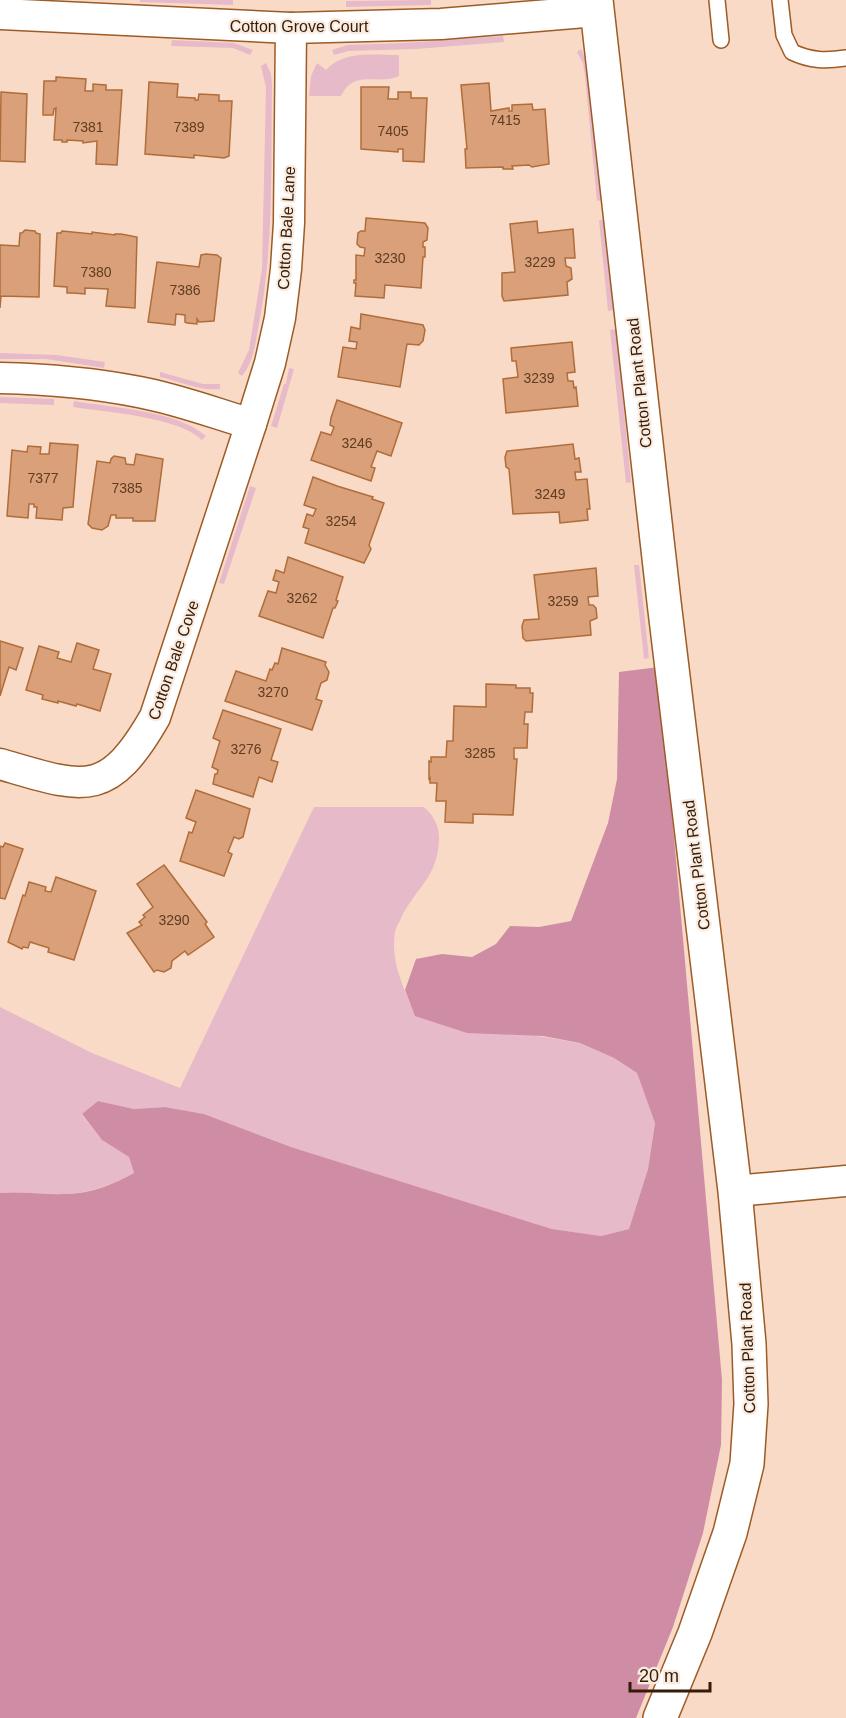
<svg xmlns="http://www.w3.org/2000/svg" width="846" height="1718" viewBox="0 0 846 1718" font-family="Helvetica,sans-serif">
  <style>
    .green { fill: #e7bac9 }
    .forest { fill: #cf8da5 }
    .building { fill: #d9a079; stroke: #b06d3a; stroke-width: 1.5 }
    .lines { fill: none; stroke-linecap: round; stroke-linejoin: round }
    .service-casing { stroke: #9d5b26; stroke-width: 18 }
    .minor-casing { stroke: #9d5b26; stroke-width: 33 }
    .tertiary-casing { stroke: #9d5b26; stroke-width: 36 }
    .service { stroke: #fff; stroke-width: 15 }
    .minor { stroke: #fff; stroke-width: 30 }
    .tertiary { stroke: #fff; stroke-width: 33 }
    .labels { text-anchor: middle; stroke-width: 4.5; stroke-linejoin: round; paint-order: stroke }
    .number-label { font-size: 14px; fill: #5f3c22 }
    .street-label { font-size: 16px; fill: #361b05; stroke: #faebe0 }
  </style>
  <rect width="100%" height="100%" fill="#f9dac6"/>
  <g class="green">
    <polygon points="140,0 233,0 233,5 140,2"/>
    <polygon points="431,0 431,5 346,7 346,1"/>
    <polygon points="503,36 504,42 416,49 348,51 334,55 332,50 347,45 405,43"/>
    <polygon points="172,40 234,43 253,50 250,55 233,48 171,46"/>
    <polygon points="581,49 589,66 602,200 597,201 585,76 583,63 577,52"/>
    <path d="M399,55V76C379,86 354,68 341,96H309L311,76L317,63L326,70C344,50 374,55 399,55Z"/>
    <path d="M266,63L271,74L272,85C271,166 274,249 258,329C255,346 253,363 242,376L238,373L249,350L262,269L266,87L261,66Z"/>
    <polygon points="599,220 604,220 613,310 608,311"/>
    <polygon points="616,329 631,482 626,483 610,330"/>
    <polygon points="0,353 57,355 105,362 104,368 46,359 0,359"/>
    <polygon points="289,368 294,369 277,428 271,426 284,384 286,384"/>
    <path d="M160,372L203,384H220V389C199,391 181,382 160,377Z"/>
    <polygon points="0,397 54,399 54,405 0,403"/>
    <path d="M74,401C112,408 176,410 206,436L202,440C179,417 106,412 73,407Z"/>
    <polygon points="250,486 256,488 224,584 219,583"/>
    <polygon points="634,565 639,565 649,658 644,659"/>
    <path d="M314,807H424C434,816 439,825 439,839C438,876 418,886 402,916C400,921 396,927 395,932C390,962 404,988 415,1015L580,1043L614,1058L637,1073L655,1122L648,1169L629,1229L601,1236L552,1229L291,1147L204,1114L165,1107L134,1109L98,1101L82,1115L102,1140L129,1157L134,1173C114,1184 90,1193 67,1194C44,1195 23,1191 0,1193V1007L92,1053L180,1088Z"/>
  </g>
  <path class="forest" d="M659,667L722,1380L721,1445L703,1533L673,1627L636,1718H0V1193C23,1191 44,1195 66,1194C90,1194 114,1184 134,1173L129,1157L102,1140L82,1114L98,1101L134,1109L165,1107L204,1114L291,1147L552,1229L601,1236L629,1229L648,1169L655,1123L637,1073L614,1058L580,1043L543,1036L467,1033L415,1016L405,990L416,959L442,954L472,957L496,944L510,926L539,927L571,921L608,823L617,779L619,672Z"/>
  <g class="building">
    <polygon points="56,77 86,79 85,91 93,91 93,84 106,85 106,90 122,90 117,165 96,164 97,141 83,143 83,141 67,140 67,142 62,142 62,140 54,140 56,108 54,109 53,115 43,115 43,108 44,81 56,81"/>
    <polygon points="149,82 178,84 177,97 195,98 195,100 198,100 199,94 219,95 219,101 232,101 229,156 224,158 194,155 194,158 145,154"/>
    <polygon points="489,83 491,111 509,108 509,111 512,111 512,105 532,104 533,110 545,109 549,164 532,167 529,165 512,166 513,169 503,169 503,167 466,168 465,149 467,149 461,85"/>
    <polygon points="361,87 389,87 388,99 398,99 398,92 411,92 411,98 427,98 424,162 403,161 403,149 398,149 398,152 361,149"/>
    <polygon points="1,92 27,94 25,162 0,161"/>
    <polygon points="366,218 425,223 428,228 427,240 423,242 423,247 425,247 425,257 423,257 421,288 385,285 384,298 355,296 356,283 354,283 354,280 356,280 356,255 364,256 365,248 360,247 357,244 358,233 361,231 365,231"/>
    <polygon points="537,221 538,233 573,229 575,258 565,258 566,266 571,268 572,279 567,282 568,295 504,301 502,296 502,273 515,272 510,224"/>
    <polygon points="25,230 35,231 36,233 40,234 39,297 1,296 0,308 0,245 19,246 20,233 22,233"/>
    <polygon points="62,231 92,234 92,232 115,235 115,234 121,234 137,237 135,308 106,306 108,289 85,288 85,294 73,293 67,293 67,287 54,286 57,233 61,233"/>
    <polygon points="206,254 217,255 221,258 214,321 199,322 197,319 197,324 187,323 185,322 185,315 176,314 175,325 148,322 157,262 199,267 201,255"/>
    <polygon points="361,314 423,325 425,330 423,341 419,345 407,344 400,387 338,377 343,347 356,349 357,342 349,341 351,327 360,329"/>
    <polygon points="572,342 575,372 567,373 568,381 573,381 574,388 576,387 578,406 506,413 503,379 518,377 516,361 512,361 511,348"/>
    <polygon points="337,400 402,423 391,456 377,451 371,467 375,468 371,481 311,460 321,432 331,435 334,427 330,425 331,418"/>
    <polygon points="50,443 78,445 73,507 63,508 62,520 36,518 37,507 34,507 34,504 29,504 28,518 7,516 12,450 27,452 28,446 41,447 40,454 49,454"/>
    <polygon points="573,444 575,459 579,458 581,472 575,472 576,480 587,479 590,509 587,509 588,520 560,523 559,512 513,514 509,469 506,467 505,457 507,451"/>
    <polygon points="136,454 163,459 155,521 133,521 133,518 116,518 116,515 111,515 108,526 102,530 92,528 88,524 97,461 110,463 111,459 114,456 125,458 126,464 134,465"/>
    <polygon points="313,477 337,486 373,497 372,499 384,503 369,545 371,549 364,563 305,543 309,529 303,527 307,514 313,516 316,509 304,505"/>
    <polygon points="288,557 343,577 336,600 338,601 335,608 333,608 323,638 259,616 268,591 276,593 279,582 273,580 276,570 284,573"/>
    <polygon points="596,568 598,596 588,597 589,605 593,605 596,608 597,618 590,621 591,635 526,641 523,638 522,626 524,620 539,619 534,575"/>
    <polygon points="0,641 23,648 16,670 9,667 0,696"/>
    <polygon points="77,643 99,650 93,669 111,674 100,711 77,704 76,706 58,701 58,703 42,699 43,695 26,690 39,646 59,652 57,658 71,662"/>
    <polygon points="282,648 326,662 325,665 329,672 327,680 321,683 316,699 322,701 312,730 225,701 236,671 266,681 270,669 272,670 275,663 278,664"/>
    <polygon points="486,684 516,685 516,688 530,688 530,693 533,693 532,712 525,712 524,724 528,724 527,748 514,748 514,759 517,759 513,815 473,814 473,823 445,822 446,801 436,801 437,783 430,783 430,778 429,779 429,761 431,762 431,757 446,757 447,741 453,741 454,706 486,707"/>
    <polygon points="223,710 281,729 271,760 278,762 272,782 259,777 253,797 213,784 215,774 217,774 218,770 212,767 220,741 213,738"/>
    <polygon points="196,790 250,809 243,837 239,839 234,837 228,852 232,854 224,876 180,861 189,832 192,833 196,822 186,818"/>
    <polygon points="5,843 23,849 5,899 0,898 0,846 3,847"/>
    <polygon points="164,865 207,922 205,924 214,937 188,955 185,951 172,961 171,968 164,972 157,970 154,972 127,933 142,925 139,922 145,917 143,915 153,907 137,884"/>
    <polygon points="56,877 96,891 74,960 48,952 49,948 30,942 28,948 23,947 22,949 8,942 23,895 25,896 29,882 46,887 45,891 51,892"/>
  </g>
  <g class="lines">
    <defs>
      <g id="service">
        <polyline points="717,0 721,40"/>
        <path d="M780,0L784,35L792,52C811,61 826,61 846,58"/>
      </g>
      <g id="minor">
        <polyline points="0,14 291,28 441,24 597,11"/>
        <path d="M0,378C47,379 93,383 139,392C177,399 214,413 251,424"/>
        <path d="M0,764C83,788 107,801 155,717L251,424L270,363L280,318L286,269L289,223L291,28"/>
        <polyline points="735,1191 846,1181"/>
      </g>
      <polyline id="tertiary" points="596,0 664,602 735,1191 749,1344 751,1404 747,1464 730,1533 695,1633 660,1718"/>
    </defs>
    <use href="#service" class="service-casing"/>
    <use href="#minor" class="minor-casing"/>
    <use href="#tertiary" class="tertiary-casing"/>
    <use href="#service" class="service"/>
    <use href="#minor" class="minor"/>
    <use href="#tertiary" class="tertiary"/>
  </g>
  <g class="labels">
    <g class="number-label">
      <text x="505" y="125">7415</text>
      <text x="88" y="132">7381</text>
      <text x="189" y="132">7389</text>
      <text x="393" y="136">7405</text>
      <text x="390" y="263">3230</text>
      <text x="540" y="267">3229</text>
      <text x="96" y="277">7380</text>
      <text x="185" y="295">7386</text>
      <text x="539" y="383">3239</text>
      <text x="357" y="448">3246</text>
      <text x="43" y="483">7377</text>
      <text x="127" y="493">7385</text>
      <text x="550" y="499">3249</text>
      <text x="341" y="526">3254</text>
      <text x="302" y="603">3262</text>
      <text x="563" y="606">3259</text>
      <text x="273" y="697">3270</text>
      <text x="246" y="754">3276</text>
      <text x="480" y="758">3285</text>
      <text x="174" y="925">3290</text>
    </g>
    <g class="street-label">
      <text x="299" y="32">Cotton Grove Court</text>
      <text transform="translate(286 228) rotate(-87)" y="6">Cotton Bale Lane</text>
      <text transform="translate(639 383) rotate(-96)" y="6">Cotton Plant Road</text>
      <text transform="translate(173 660) rotate(-71)" y="6">Cotton Bale Cove</text>
      <text transform="translate(696 865) rotate(-97)" y="6">Cotton Plant Road</text>
      <text transform="translate(747 1348) rotate(-92)" y="6">Cotton Plant Road</text>
    </g>
  </g>
  <path d="M630 1682v9h80v-9" fill="none" stroke="#361b05" stroke-width="3"/>
  <text x="639" y="1682" font-size="18" fill="#361b05" stroke="#faebe0" stroke-width="4.5" paint-order="stroke">20 m</text>
</svg>
